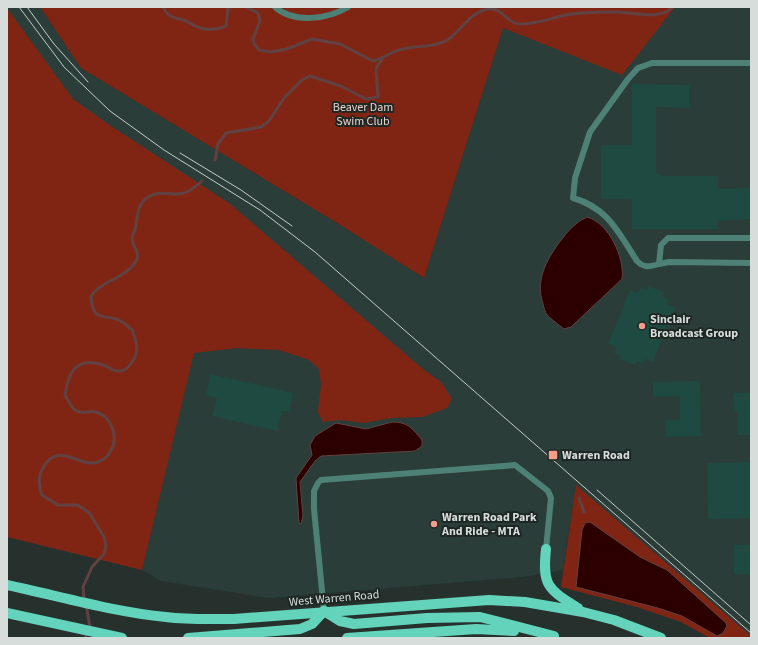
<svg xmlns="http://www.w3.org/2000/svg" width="758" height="645" viewBox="0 0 758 645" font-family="'Source Sans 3',sans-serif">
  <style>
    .built { fill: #2b3d38 }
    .green { fill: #802514 }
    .water { fill: #2d0000; stroke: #604242 }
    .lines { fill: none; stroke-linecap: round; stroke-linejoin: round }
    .stream { stroke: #604242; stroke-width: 3 }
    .building { fill: #1e4a41 }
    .service { stroke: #4e8175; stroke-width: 6 }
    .primary { stroke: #63d4bb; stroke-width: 10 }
    .tram { stroke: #c5ccc9; stroke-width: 1 }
    .poi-dot { fill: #f49d8b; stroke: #1d2724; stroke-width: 1.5 }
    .labels { text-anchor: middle; stroke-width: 4; stroke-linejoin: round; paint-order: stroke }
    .park-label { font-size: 12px; fill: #edd1cb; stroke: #1d2724 }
    .poi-label { font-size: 12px; font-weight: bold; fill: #d7dddb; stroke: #1d2724; text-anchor: start }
    .street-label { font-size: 12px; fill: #d7dddb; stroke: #1d2724 }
  </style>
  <rect width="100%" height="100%" fill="#26312e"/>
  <polygon class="built" points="7,7 40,7 81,68 342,226 424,278 503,28 559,49 662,23 675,7 751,7 751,636 576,485 563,570 523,577 269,598 161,581 142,570 229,203 75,110 7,14"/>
  <g class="green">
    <polygon points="40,7 675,7 622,75 503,28 424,278 342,226 81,68"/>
    <polygon points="7,8 73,99 108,124 229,203 423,369 441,382 452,399 447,408 422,417 391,418 364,423 340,420 323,422 318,412 321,384 319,369 309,360 279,350 237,348 194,353 142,570 7,537"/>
    <polygon points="576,485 751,636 751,638 710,638 681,622 637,607 561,587"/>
  </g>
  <g class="water">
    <path d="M587,217C609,223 625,258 622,279L571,327L564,329C558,324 552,320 547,315C545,312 544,308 543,304C536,282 544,265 556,247C565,235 572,224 587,217Z"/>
    <path d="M392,422C408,422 412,428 422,440V446L415,451L321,456L315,461L300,482L303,516L301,524L299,523L296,478L312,455L310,445L315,436L336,423L366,429Z"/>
    <polygon points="590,522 640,557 667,570 726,623 727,626 723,633 717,636 682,616 658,608 576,587 582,530 585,523"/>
  </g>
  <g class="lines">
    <g class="stream">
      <path d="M163,7C168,19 176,17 186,21C189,22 192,25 195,26C205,31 216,30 226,26L228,9L230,7"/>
      <path d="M246,7L258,13L260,21L253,39L254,44L259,50L271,52L287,49L312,39L340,44L373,61C384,58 392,51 403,49C418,45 437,48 450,38C463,28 474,8 492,9C502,9 507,22 518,24C534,25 551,18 566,15C581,12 599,12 615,12C633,12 659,21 673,7"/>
      <polyline points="215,160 218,144 226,133 261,127 269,121 284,98 302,80 310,76 341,86 366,99 378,97 376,69 382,59"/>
      <polyline points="579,498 584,512"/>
      <path d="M84,600L83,587L92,567L104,554L106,546L104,537L90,514L84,509L77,505H58L42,495C38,486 38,477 43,468C59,439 79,469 98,462C104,460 109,455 111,450C119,437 111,416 96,412C89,410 82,415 75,410C71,407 68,400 65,395C68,374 75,357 100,364C106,365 111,370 117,371C122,372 125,370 128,367C140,355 138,344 132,330C128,326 122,321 116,319C99,315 93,319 91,297C99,281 126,279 136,261C141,252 132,247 132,238C132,236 134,232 135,230C138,217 136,205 148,197C156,191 169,194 178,194C186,194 196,187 202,181"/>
      <polyline points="85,638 90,627 86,605"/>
    </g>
  </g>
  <g class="building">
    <polygon points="632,84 689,85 689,108 656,107 656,173 663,176 718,176 718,189 751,188 751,219 718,221 718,229 632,229 632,205 631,199 601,199 601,145 632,145"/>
    <polygon points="648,286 664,292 662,296 669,299 667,304 675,307 653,362 645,359 643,364 637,361 635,365 619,359 621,356 614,353 617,348 608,344 630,290 638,293 640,288 647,290"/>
    <polygon points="210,374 293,393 289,412 282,411 277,431 212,416 217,398 206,395"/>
    <polygon points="700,381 701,436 666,437 666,420 680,420 680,396 653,397 653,382"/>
    <polygon points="733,393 751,393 751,435 738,435 738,411 734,411"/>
    <polygon points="751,462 751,518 708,519 707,463"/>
    <rect x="734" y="545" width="17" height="29"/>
  </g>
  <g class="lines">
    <g class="service">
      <path d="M275,7C294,24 328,19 348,7"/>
      <path d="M751,63H652L638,68L628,79L590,132L575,178L573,198C608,208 618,232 637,261C644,268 649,267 659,264L661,245L668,238H751"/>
      <polyline points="659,264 669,262 751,263"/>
      <polyline points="324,611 314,509 314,491 318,483 321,480 515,465 548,491 551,498 546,549"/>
    </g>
    <g class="primary">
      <path d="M546,549C542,586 548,589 578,608"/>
      <path d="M7,585C59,596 114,612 166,617C189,620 211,619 234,619L489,600L525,602L583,612L614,620L661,638"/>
      <polyline points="324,611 340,621 354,624 427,618 480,617 554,636"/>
      <polyline points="7,613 122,638"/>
      <polyline points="188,638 300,629 312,624 324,611"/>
      <polyline points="347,638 476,629 514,631"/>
    </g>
    <g class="tram">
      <polyline points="19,7 64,67 110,111 164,150 260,210 315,252 751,633"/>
      <polyline points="27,7 54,44 88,82"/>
      <polyline points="180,153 241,190 292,226"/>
      <polyline points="597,490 751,625"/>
    </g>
  </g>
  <g class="poi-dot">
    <circle cx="642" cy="326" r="4"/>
    <rect x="548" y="450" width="10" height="10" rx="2"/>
    <circle cx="434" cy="524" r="4"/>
  </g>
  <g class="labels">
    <g class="park-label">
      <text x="363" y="111">Beaver Dam<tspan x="363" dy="14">Swim Club</tspan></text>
    </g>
    <g class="poi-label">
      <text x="650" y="323">Sinclair<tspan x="650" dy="14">Broadcast Group</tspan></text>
      <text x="562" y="459">Warren Road</text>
      <text x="442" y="521">Warren Road Park<tspan x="442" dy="14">And Ride - MTA</tspan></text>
    </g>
    <g class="street-label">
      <text transform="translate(334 598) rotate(-5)" y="4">West Warren Road</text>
    </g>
  </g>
  <rect width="758" height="645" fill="none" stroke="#d7dddb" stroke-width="16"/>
</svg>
